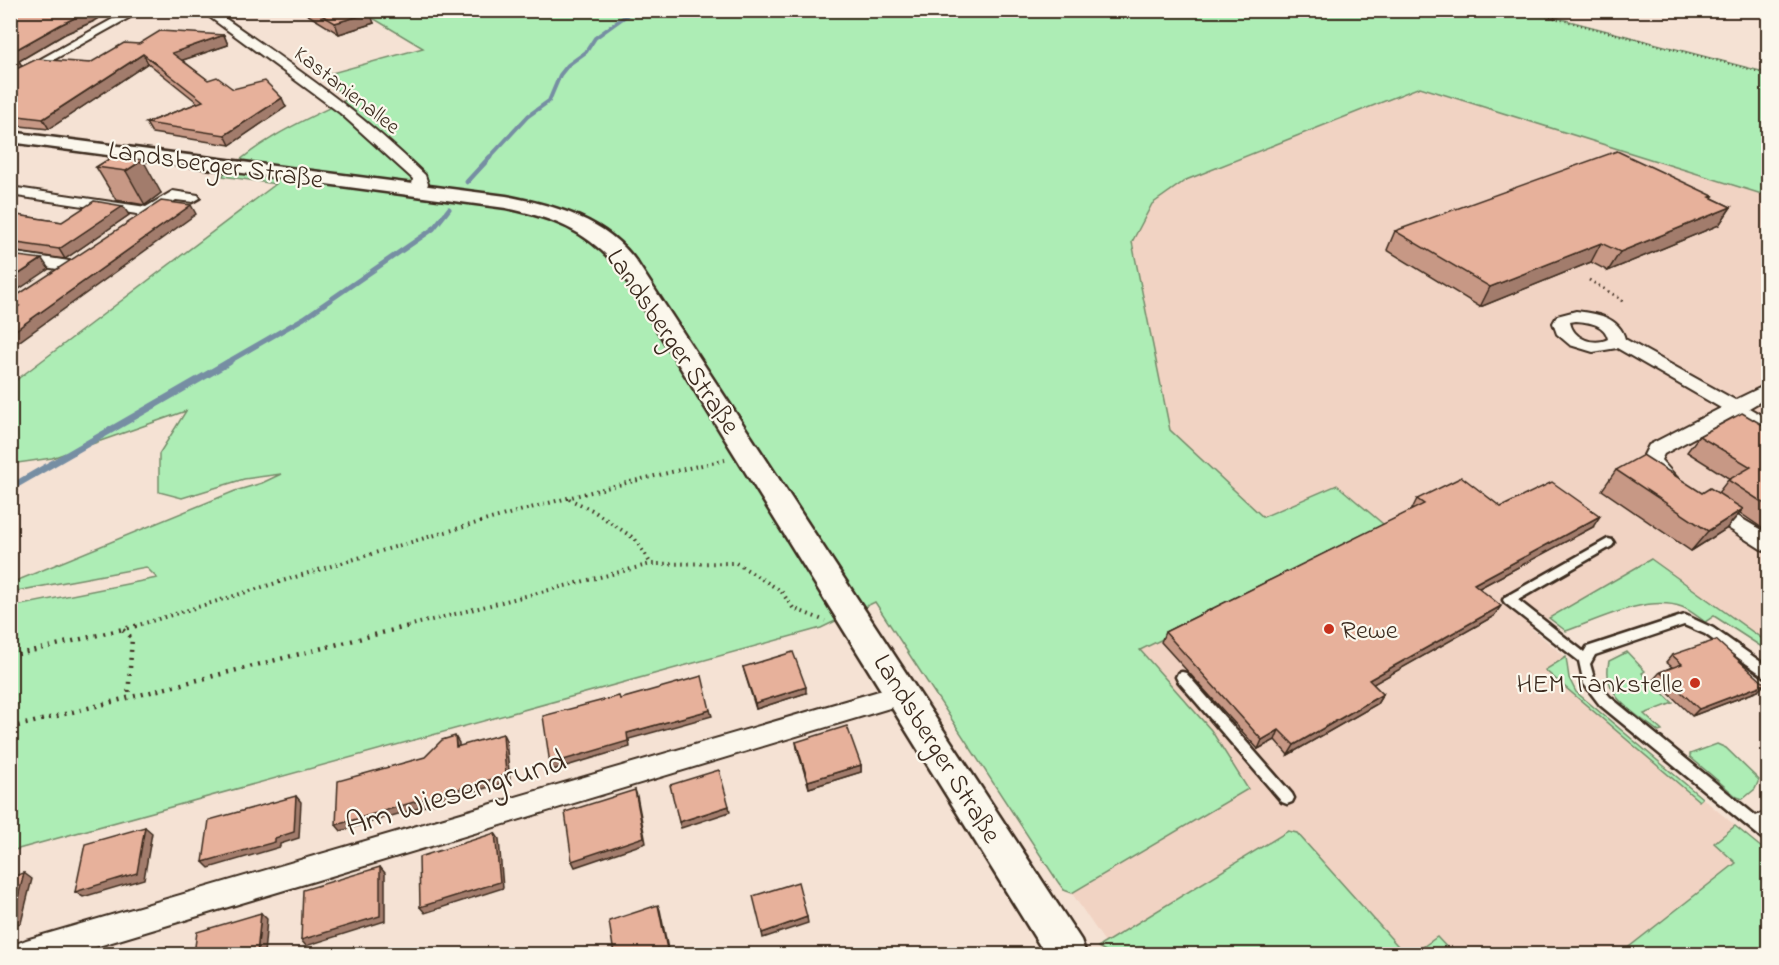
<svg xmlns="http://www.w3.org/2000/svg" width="1779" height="965" viewBox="0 0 1779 965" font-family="'Indie Flower',sans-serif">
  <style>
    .built { fill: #f1d3c3 }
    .green { fill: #adedb5; stroke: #748c6a; stroke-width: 1.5 }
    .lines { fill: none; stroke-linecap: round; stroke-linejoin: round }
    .stream-far2 { stroke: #768ea3; stroke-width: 4 }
    .stream-far1 { stroke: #768ea3; stroke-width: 5 }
    .stream { stroke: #768ea3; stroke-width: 7 }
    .lane-casing { stroke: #3b2a1e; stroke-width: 5 }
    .street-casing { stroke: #3b2a1e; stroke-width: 4 }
    .secondary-casing { stroke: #3b2a1e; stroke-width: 5 }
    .path-far3 { stroke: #3b2a1e; stroke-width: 2; stroke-dasharray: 1 3; stroke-linecap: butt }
    .path-far2 { stroke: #3b2a1e; stroke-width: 3; stroke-dasharray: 1.5 4; stroke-linecap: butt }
    .path-far1 { stroke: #3b2a1e; stroke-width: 4; stroke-dasharray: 1.5 4.5; stroke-linecap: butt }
    .path { stroke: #3b2a1e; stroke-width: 4.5; stroke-dasharray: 2 6; stroke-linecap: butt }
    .lane { fill: #fbf7ec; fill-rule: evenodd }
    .street { fill: #fbf7ec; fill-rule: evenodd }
    .secondary { fill: #fbf7ec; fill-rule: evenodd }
    .wall { fill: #c79885; stroke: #3b2a1e; stroke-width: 1.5 }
    .shaded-wall { fill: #a27c6c; stroke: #3b2a1e; stroke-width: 1.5 }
    .building { fill: #e7b19b; stroke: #3b2a1e; stroke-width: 1.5 }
    .poi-dot { fill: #c8321e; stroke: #fbf7ec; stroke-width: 2 }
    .labels { text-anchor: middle; stroke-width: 4.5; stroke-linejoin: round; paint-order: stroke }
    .far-street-label { font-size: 22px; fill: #3b2a1e; stroke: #fbf7ec }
    .street-label { font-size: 27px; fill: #3b2a1e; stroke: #fbf7ec }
    .poi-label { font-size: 27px; fill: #3b2a1e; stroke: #fbf7ec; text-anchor: start }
    .near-street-label { font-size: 33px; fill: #3b2a1e; stroke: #fbf7ec }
  </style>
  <rect width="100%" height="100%" fill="#f5e2d4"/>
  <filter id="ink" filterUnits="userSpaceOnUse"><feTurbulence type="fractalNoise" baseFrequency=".0167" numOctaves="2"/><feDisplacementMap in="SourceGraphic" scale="12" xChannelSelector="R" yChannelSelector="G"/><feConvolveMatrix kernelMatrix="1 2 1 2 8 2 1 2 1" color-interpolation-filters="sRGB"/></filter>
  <g filter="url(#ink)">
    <polygon class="built" points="1420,87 1768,196 1768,643 1651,559 1532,629 1566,657 1548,669 1768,853 1742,954 1113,954 920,669 1262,516 1170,430 1132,241 1152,204 1186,180"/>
    <g class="green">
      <path d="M361,11H1531L1768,73V196L1420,87L1186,180L1152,204L1132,242L1170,430L1263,517L1337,485L1389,529L1140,650L1211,730L1248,789L1072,893L1064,890L1058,882L875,602L821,628L11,851V607L157,578L146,567L11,592V583L235,491L262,483L281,474L244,479L182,498L159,492V454L186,411L52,458L11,464V384L276,184L222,176C258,140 302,121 348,99L321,76L423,48Z"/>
      <path d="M1651,559L1768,643V651L1714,616L1705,622C1698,617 1690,610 1682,607C1648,594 1598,620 1566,631L1549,618Z"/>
      <path d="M1627,652L1645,671L1642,673L1673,703L1644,714L1662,731L1659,732C1635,713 1601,697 1609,661Z"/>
      <polygon points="1566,657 1569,678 1576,692 1702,798 1699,801 1545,670"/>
      <polygon points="1717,744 1726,748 1759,780 1755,789 1743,799 1737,797 1690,757 1690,754"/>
      <polygon points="1735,826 1768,853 1768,954 1620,954 1736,863 1714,843"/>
      <polygon points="1288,831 1297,833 1405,954 1111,954 1098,947"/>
      <polygon points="1437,937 1453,954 1413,954"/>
    </g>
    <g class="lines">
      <polyline class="stream-far2" points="488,159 528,116 549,101 560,75 568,65 586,52 595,38 634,10"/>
      <g class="stream-far1">
        <polyline points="467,182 490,157"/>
        <polyline points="226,363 304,318 433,229 449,209"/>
      </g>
      <polyline class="stream" points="10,488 229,362"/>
      <defs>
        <g id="lane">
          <polygon points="1608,539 1612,540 1614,543 1612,546 1518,600 1584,652 1587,647 1685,615 1713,628 1768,667 1768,679 1705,634 1684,625 1595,655 1590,664 1594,678 1610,697 1756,816 1768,811 1767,825 1768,840 1763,839 1600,705 1584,684 1579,661 1505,603 1503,600 1505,597"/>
          <polygon points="1182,672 1186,673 1292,794 1294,798 1292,802 1287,804 1282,802 1178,681 1176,677 1178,673"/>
        </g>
        <g id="street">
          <polygon points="129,10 143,10 10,84 10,76"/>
          <path d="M200,10H213C287,61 361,112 425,175L428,184L423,193H413L411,190L413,179L340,113Z"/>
          <polygon points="10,187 146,207 173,191 198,195 200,198 193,202 176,200 143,220 138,219 137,214 10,195"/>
          <polygon points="10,252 69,261 77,266 69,271 10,261"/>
          <path d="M1576,311C1595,313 1620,317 1625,339L1735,400L1768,384V397L1749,408L1768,419V433L1734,416L1664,454L1661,460L1678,479L1675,484C1660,488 1649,473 1641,461L1649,445L1721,408L1617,348L1593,352L1570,345L1557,334L1553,323L1557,316ZM1576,321C1589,322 1605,324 1608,339C1594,346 1573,339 1570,322Z"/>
          <polygon points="1710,500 1768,534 1768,552 1761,549 1703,512 1700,507 1703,502"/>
          <polygon points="903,684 911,687 915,694 911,701 903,704 72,954 12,954 16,944 26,940"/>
        </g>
        <path id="secondary" d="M10,132L506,196C556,206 607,219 638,264L1081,940L1086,954H1045L618,267C585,230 554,218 506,208L10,142Z"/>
      </defs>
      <use href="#lane" class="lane-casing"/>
      <use href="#street" class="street-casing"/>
      <use href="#secondary" class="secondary-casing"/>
      <polyline class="path-far3" points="1523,10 1768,74"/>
      <polyline class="path-far2" points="1589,280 1621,299 1624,305"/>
      <g class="path-far1">
        <polyline points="569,499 592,510 635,539 651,564"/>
        <path d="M135,626C331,567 525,503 725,460"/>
        <polyline points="408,626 651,564 736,563 781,591 793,608 825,621"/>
      </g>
      <g class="path">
        <polyline points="123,630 132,638 128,698"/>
        <polyline points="10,656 140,625"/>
        <polyline points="10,728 413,625"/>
      </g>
      <use href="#lane" class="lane"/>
      <use href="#street" class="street"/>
      <use href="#secondary" class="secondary"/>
    </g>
    <g class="wall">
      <polygon points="10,10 92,22 65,34 19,61 22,66 90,63 139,44 224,35 228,45 182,60 208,80 286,107 230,145 152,133 146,123 198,103 148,63 49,129 10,125"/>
      <polygon points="302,10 365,10 374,23 339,34 303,12"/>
      <polygon points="114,156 161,193 145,205 116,200 96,167"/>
      <polygon points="1713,196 1712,198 1731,207 1719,225 1608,271 1591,262 1480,307 1387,250 1395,231"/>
      <polygon points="10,214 62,222 129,215 65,259 10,251"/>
      <polygon points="196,214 11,311 10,310 10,300"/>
      <polygon points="1768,428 1768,532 1740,513 1726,529 1691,551 1602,490 1616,470 1702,493 1718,493 1728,480 1730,479 1687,452 1699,436"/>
      <polygon points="1417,499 1501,507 1593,527 1479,588 1494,616 1373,684 1383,694 1377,704 1288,755 1275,740 1258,749 1161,642 1165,632 1413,510 1412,509"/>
      <polygon points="1672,655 1758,691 1692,716 1654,679 1660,672 1672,667 1666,662"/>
      <polygon points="743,667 806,693 756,709 745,674"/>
      <polygon points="796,742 861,765 861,772 809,788 797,748"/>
    </g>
    <g class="shaded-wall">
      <polygon points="91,10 112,10 92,22 65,34 19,61 22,67 10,73 10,53 60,25"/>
      <polygon points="370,13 374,23 339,34 335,23"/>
      <polygon points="224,35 228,45 177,62 172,53"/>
      <polygon points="143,54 148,63 49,129 43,119"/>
      <polygon points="282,98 286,107 230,145 225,135"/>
      <polygon points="143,160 161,193 145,205 126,171"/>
      <polygon points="191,205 196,214 10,348 10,334"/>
      <polygon points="123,206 129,215 65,259 59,249"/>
      <polygon points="1731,207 1719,225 1608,271 1620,252"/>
      <polygon points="1601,243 1591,262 1480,307 1490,287"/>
      <polygon points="42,259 49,269 10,295 10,280"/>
      <polygon points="1743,509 1726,529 1691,551 1708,531"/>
      <polygon points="1600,516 1593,527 1468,594 1474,584"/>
      <polygon points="1501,606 1494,616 1363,690 1369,680"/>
      <polygon points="1765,684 1758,691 1692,716 1699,709"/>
      <polygon points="806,687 806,693 756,709 755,703"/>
      <polygon points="1383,694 1377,704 1288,755 1294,745"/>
      <polygon points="710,710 712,716 629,739 630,747 553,770 550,764 627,733"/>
      <polygon points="1279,730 1275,740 1258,749 1262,740"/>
      <polygon points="503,734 506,740 510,781 341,831 336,825"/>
      <polygon points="455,736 459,743 459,753 456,747"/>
      <polygon points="861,765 861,772 809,788 808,781"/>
      <polygon points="635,790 637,796 646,843 575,867 572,861"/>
      <polygon points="296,796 301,802 299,838 280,844 280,847 209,868 203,862 275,838"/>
      <polygon points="729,806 730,812 681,828 679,822"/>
      <polygon points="145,827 152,833 144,879 83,897 75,892"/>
      <polygon points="495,833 499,839 503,888 425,913 420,907"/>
      <polygon points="380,867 385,873 385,921 306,946 301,940"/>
      <polygon points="24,873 32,879 21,923 10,926 10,918"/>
      <polygon points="658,905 660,910 669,954 668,954"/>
      <polygon points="261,913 267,919 264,954 257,954"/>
      <polygon points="807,917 808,923 763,938 762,933"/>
      <polygon points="127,950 133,954 126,954"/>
    </g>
    <g class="building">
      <polygon points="10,10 91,10 60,25 10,53"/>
      <polygon points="313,10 365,10 370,13 335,23"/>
      <polygon points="160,31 224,35 172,53 208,80 217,77 233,89 265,81 282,98 225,135 146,123 203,101 143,54 43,119 10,115 10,72 37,59 90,63 124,43 139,44"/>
      <polygon points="1617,151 1713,196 1710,197 1731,207 1620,252 1601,243 1490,287 1395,231"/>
      <polygon points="114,156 143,160 126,171 96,167"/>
      <polygon points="94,201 123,206 59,249 10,242 10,214 62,222"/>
      <polygon points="161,201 191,205 10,334 10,311 19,306 10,304 10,300"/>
      <polygon points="10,255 42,259 10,280"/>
      <polygon points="1742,413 1768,428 1768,506 1728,480 1751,467 1699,436"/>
      <polygon points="1643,455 1702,493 1710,488 1743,509 1708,531 1616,470"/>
      <polygon points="1462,477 1501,507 1552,482 1600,516 1474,584 1501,606 1369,680 1383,694 1294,745 1279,730 1262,740 1165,632 1424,504 1417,499"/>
      <polygon points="1716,640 1765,684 1699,709 1660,672 1682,664 1672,655"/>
      <polygon points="793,652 806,687 755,703 743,667"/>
      <polygon points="702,676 710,710 627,733 628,741 550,764 543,716 619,696 620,699"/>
      <polygon points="847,726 861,765 808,781 796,742"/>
      <polygon points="503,734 506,775 336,825 338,781 425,757 442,740 455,736 456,747"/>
      <polygon points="719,770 729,806 679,822 670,785"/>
      <polygon points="635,790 644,837 572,861 565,812"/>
      <polygon points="296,796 294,832 275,838 275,842 203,862 209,820"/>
      <polygon points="145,827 137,873 75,892 85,844"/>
      <polygon points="495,833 500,882 420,907 419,857"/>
      <polygon points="380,867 380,916 301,940 303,890"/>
      <polygon points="24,873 13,918 10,918 10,877"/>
      <polygon points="798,882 807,917 762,933 753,896"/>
      <polygon points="658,905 668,954 614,954 609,921"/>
      <polygon points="261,913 257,954 194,954 197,932"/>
      <polygon points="127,950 126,954 112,954"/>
    </g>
  </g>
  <g class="poi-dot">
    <circle cx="1329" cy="629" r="6"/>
    <circle cx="1695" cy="683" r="6"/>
  </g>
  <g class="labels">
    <g class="far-street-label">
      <text transform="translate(348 89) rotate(38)" y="8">Kastanienallee</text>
    </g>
    <g class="street-label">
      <text transform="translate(216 164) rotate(8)" y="9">Landsberger Straße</text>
      <text transform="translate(674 341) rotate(56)" y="9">Landsberger Straße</text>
      <text transform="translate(938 748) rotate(58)" y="9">Landsberger Straße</text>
    </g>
    <g class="poi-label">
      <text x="1341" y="638">Rewe</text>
      <text x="1683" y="692" text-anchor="end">HEM Tankstelle</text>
    </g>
    <g class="near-street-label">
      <text transform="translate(455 791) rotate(-17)" y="12">Am Wiesengrund</text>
    </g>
  </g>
  <rect width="1779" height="965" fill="none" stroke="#fbf7ec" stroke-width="36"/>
  <rect x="18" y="18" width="1743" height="929" fill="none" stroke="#3b2a1e" stroke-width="2" filter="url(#ink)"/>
</svg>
